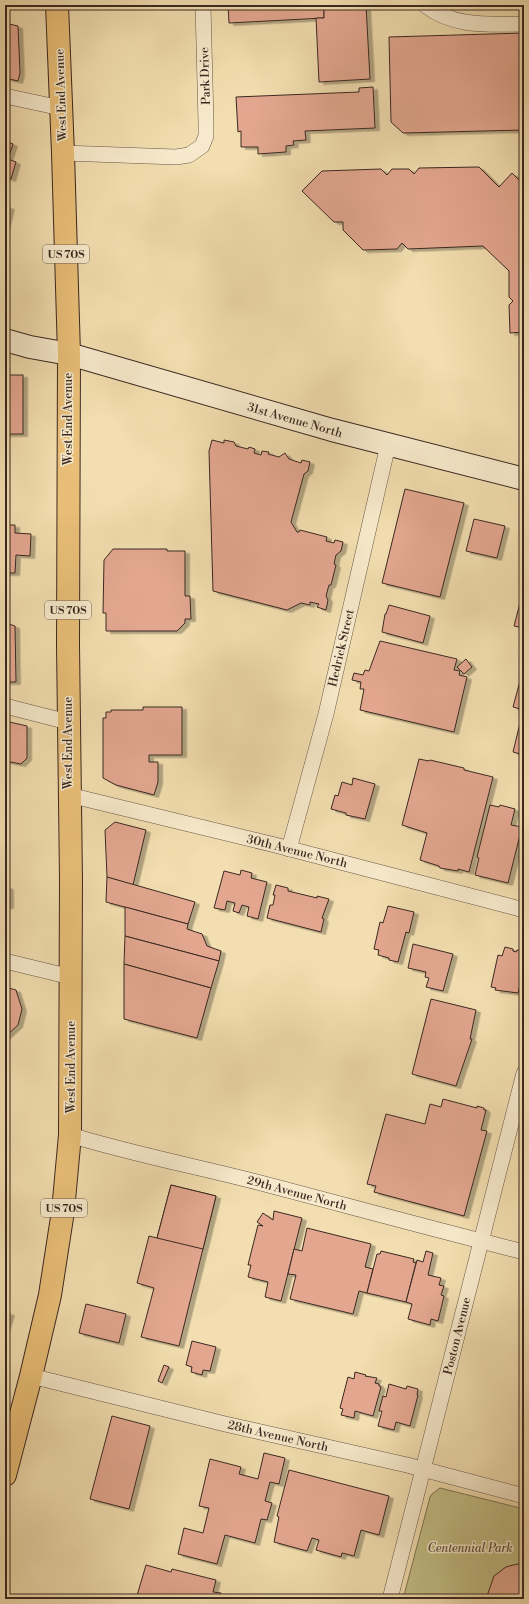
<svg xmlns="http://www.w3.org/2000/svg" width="529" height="1604" viewBox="0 0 529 1604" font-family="'Libre Bodoni',serif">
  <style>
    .green { fill: #c3bf86; stroke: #7e7454 }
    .building { fill: #e3a790; stroke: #3a2821; filter: url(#shadow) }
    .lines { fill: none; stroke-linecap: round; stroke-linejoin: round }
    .street-casing { stroke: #685645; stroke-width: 16 }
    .secondary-casing { stroke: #3a2821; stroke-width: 24 }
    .primary-casing { stroke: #3a2821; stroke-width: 24 }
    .street { stroke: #f7eacc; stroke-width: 15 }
    .secondary { stroke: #f7eacc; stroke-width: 22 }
    .primary { stroke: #e9bf78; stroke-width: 22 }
    .labels { text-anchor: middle; stroke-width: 3; stroke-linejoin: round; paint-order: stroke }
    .shield { fill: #f7eacc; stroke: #736254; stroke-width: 1 }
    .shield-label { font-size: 11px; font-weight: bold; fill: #3a2821 }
    .street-label { font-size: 12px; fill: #3a2821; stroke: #f7eacc }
    .park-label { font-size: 12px; font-style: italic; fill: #5c4e3a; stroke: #f7eacc }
  </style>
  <defs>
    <filter id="shadow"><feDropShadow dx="4.5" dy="2.5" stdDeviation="0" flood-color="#0004"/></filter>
  </defs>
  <rect width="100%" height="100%" fill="#f2deb0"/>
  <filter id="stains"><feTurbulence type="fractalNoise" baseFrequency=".005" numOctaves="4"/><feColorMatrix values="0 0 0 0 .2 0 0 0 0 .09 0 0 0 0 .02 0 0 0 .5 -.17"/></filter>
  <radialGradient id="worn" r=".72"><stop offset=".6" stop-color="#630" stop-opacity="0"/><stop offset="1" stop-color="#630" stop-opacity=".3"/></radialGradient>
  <polygon class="green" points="440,1488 524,1509 524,1599 403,1599 430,1497 432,1494"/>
  <g class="building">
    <polygon points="228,5 324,5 324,18 229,23"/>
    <polygon points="324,5 366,5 370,79 319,82 316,18 324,18"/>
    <polygon points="5,23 18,26 20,73 18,81 5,78"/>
    <polygon points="524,33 524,130 403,133 391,122 389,37"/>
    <polygon points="373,87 375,128 305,131 306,140 293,141 294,145 286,146 286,152 258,154 258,147 241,147 241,131 238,132 236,97 359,92 359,88"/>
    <polygon points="5,141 13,144 8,159 16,162 11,179 5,177"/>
    <polygon points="479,167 499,187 512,173 524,185 524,332 510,333 509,305 513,301 509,297 509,271 483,246 408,249 402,243 397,249 363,250 343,230 343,222 334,222 302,191 322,171 381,169 387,175 392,169 409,169 414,174 419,168"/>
    <polygon points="5,206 10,207 5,227"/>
    <rect x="5" y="375" width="18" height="59"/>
    <polygon points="212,440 224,443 224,440 234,442 236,446 248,449 249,447 255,449 254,453 261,455 262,451 269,452 268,454 279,457 285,453 289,459 301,463 302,460 310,462 308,471 304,474 291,522 297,532 299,532 300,530 327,537 326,541 334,543 335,540 343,542 341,551 336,555 334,564 336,565 331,585 329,585 326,596 328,600 326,610 317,607 319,604 310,602 310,605 301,603 287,610 213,591 209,451"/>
    <polygon points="405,489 464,503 440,597 382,583"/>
    <polygon points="474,519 505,526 497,558 466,551"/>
    <polygon points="5,525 15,525 15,533 31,534 30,556 16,555 15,573 5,573"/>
    <polygon points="113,549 167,549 167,551 185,551 185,596 190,596 191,619 185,619 185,623 177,631 106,631 106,613 103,613 104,560"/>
    <polygon points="524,587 524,628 514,626"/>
    <polygon points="389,605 430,616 423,643 382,632 385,614 386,614"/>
    <polygon points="9,624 15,626 16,682 5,682 5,629 7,630"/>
    <polygon points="380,641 457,659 454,670 460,671 459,675 467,677 454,732 360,710 364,689 360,689 361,682 352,680 354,673 363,675 365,670 369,671"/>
    <polygon points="466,659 472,667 464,674 457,667"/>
    <polygon points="520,681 524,682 524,710 513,707"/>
    <polygon points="143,707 182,707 182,755 149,755 149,762 158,762 158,782 154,795 116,785 103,778 103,718 106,718 106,712 111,712 111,710 143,710"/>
    <polygon points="5,721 27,726 27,758 21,764 5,761"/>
    <polygon points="520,723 524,724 524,755 513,752"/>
    <polygon points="419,759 429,761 430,760 464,768 464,770 493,777 469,872 458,869 458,871 440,868 439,866 420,860 427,833 402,825"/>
    <polygon points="353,778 375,784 365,819 346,815 346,813 331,809 335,795 338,796 342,782 352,785"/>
    <polygon points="490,805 499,807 500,805 515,809 511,825 522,827 508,883 475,875 479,858 477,857"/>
    <polygon points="115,822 146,830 133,885 107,877 105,830"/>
    <polygon points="524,836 524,858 519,857"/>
    <polygon points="241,870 252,873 251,878 267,882 258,919 247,916 249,907 242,905 239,913 233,911 235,903 227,901 225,910 214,908 224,871 240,875"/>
    <polygon points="107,877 195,902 188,924 106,902"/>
    <polygon points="276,885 288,888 288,891 317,898 317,896 329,899 322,918 324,919 321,932 267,918 270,905 273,905 275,895 273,895"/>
    <polygon points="5,886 9,887 9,906 5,906"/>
    <polygon points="388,906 414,912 409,933 406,932 398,962 389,960 389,958 378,955 379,950 374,949 380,922 383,923"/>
    <polygon points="125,907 188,924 187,929 202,934 207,946 221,951 219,961 125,936"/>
    <polygon points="125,936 219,961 211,988 124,964"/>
    <polygon points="413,944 453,954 443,991 426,987 429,978 425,977 426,972 408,968"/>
    <polygon points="505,947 513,949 513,951 516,952 517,950 524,951 524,968 518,993 495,990 496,988 491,987 498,955 502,956"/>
    <polygon points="124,964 211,988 197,1038 124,1019"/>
    <polygon points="5,987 16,990 22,1009 18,1025 5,1037"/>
    <polygon points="431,999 476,1010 470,1039 472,1039 456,1086 412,1074"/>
    <polygon points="443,1099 477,1108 477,1106 484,1108 484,1110 486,1110 481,1130 487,1131 464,1216 374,1192 376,1186 367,1184 386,1114 425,1124 430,1104 441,1107"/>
    <polygon points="171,1185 216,1196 179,1346 141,1337 154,1288 137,1283 149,1236 157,1238"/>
    <polygon points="171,1185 216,1196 203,1249 157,1238"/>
    <polygon points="274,1211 302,1218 281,1301 265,1297 268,1282 248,1277 251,1265 248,1265 258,1225 263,1226 257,1222 263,1213 273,1220"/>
    <polygon points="307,1228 371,1244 365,1267 373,1269 367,1293 359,1291 353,1314 290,1299 296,1275 288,1274 294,1249 302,1251"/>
    <polygon points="381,1251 414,1259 413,1262 416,1263 406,1302 367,1293 377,1254 380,1254"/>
    <polygon points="426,1251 433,1253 428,1275 441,1278 439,1285 444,1286 441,1295 444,1296 438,1321 431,1319 430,1325 408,1319 412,1304 406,1302 417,1260 423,1262"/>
    <polygon points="86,1304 126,1314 119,1343 79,1333"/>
    <polygon points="5,1312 10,1313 5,1329"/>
    <polygon points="192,1341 216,1347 210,1371 203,1370 202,1375 191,1372 192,1367 186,1365"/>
    <polygon points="164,1365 169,1367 162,1383 158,1381"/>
    <polygon points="355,1372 366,1375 365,1376 377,1378 375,1383 379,1384 379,1386 381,1387 373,1416 355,1411 354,1418 341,1415 343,1409 340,1408 348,1377 354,1379"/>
    <polygon points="389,1384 406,1389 407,1386 418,1389 417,1395 418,1395 410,1426 396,1422 394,1430 378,1426 382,1411 379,1411 383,1396 386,1397"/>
    <polygon points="112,1416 150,1426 129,1509 90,1499"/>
    <polygon points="264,1453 285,1458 279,1484 270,1482 265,1501 272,1503 267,1520 261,1519 255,1543 225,1535 217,1564 178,1554 184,1528 203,1533 209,1508 199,1506 210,1459 241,1467 239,1474 258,1479"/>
    <polygon points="289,1470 389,1496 379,1535 361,1530 354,1556 342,1553 341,1557 316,1550 319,1540 312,1538 307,1551 274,1542 279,1517 277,1516"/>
    <polygon points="517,1564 524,1566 524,1599 486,1599 494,1576 506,1567"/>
    <polygon points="146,1565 171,1572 172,1569 216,1580 213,1592 221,1593 219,1599 136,1599"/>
  </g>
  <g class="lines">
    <defs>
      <g id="street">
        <path d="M425,5C454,28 490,24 524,24"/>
        <polyline points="5,96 61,108"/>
        <polyline points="63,153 176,157 189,155 202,146 206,136 206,123 203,5"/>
        <polyline points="5,706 68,722"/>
        <polyline points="69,795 275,845 524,910"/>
        <polyline points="289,849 326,714 388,445"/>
        <polyline points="5,961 71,977"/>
        <path d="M70,1135C129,1153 189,1165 249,1180C341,1204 432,1229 524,1252"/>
        <polyline points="31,1376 225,1424 407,1465 524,1496"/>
        <polyline points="390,1599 524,1073"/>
      </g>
      <polyline id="secondary" points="5,340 30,347 69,354 332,430 524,479"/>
      <polyline id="primary" points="5,1475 31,1376 50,1295 63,1211 70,1135 71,880 68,645 69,354 63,153 57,5"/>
    </defs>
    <use href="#street" class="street-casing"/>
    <use href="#secondary" class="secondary-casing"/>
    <use href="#primary" class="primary-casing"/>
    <use href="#street" class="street"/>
    <use href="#secondary" class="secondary"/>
    <use href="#primary" class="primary"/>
  </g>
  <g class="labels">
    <g class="shield">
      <rect x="43" y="245" width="46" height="18" rx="3"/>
      <rect x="45" y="601" width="46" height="18" rx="3"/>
      <rect x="41" y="1199" width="46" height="18" rx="3"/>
    </g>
    <g class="shield-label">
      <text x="66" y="258">US 70S</text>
      <text x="68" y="614">US 70S</text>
      <text x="64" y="1212">US 70S</text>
    </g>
    <g class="street-label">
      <text transform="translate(205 76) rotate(-92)" y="4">Park Drive</text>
      <text transform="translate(61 95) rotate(-92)" y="4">West End Avenue</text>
      <text transform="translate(68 419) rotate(-90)" y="4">West End Avenue</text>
      <text transform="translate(295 420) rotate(16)" y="4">31st Avenue North</text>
      <text transform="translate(341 648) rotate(-77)" y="4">Hedrick Street</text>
      <text transform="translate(68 743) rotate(-90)" y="4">West End Avenue</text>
      <text transform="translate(297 851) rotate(14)" y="4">30th Avenue North</text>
      <text transform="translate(71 1067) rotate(-90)" y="4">West End Avenue</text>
      <text transform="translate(297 1193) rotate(15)" y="4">29th Avenue North</text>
      <text transform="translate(457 1336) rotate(-76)" y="4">Poston Avenue</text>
      <text transform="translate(278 1436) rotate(13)" y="4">28th Avenue North</text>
    </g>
    <g class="park-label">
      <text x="470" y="1552">Centennial Park</text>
    </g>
  </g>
  <rect width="529" height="1604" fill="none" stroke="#f2deb0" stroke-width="20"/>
  <rect x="6" y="6" width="517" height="1592" fill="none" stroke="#3a2821" stroke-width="2"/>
  <rect x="10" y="10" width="509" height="1584" fill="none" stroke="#3a2821"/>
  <rect width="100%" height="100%" filter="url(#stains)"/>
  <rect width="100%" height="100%" fill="url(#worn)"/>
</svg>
